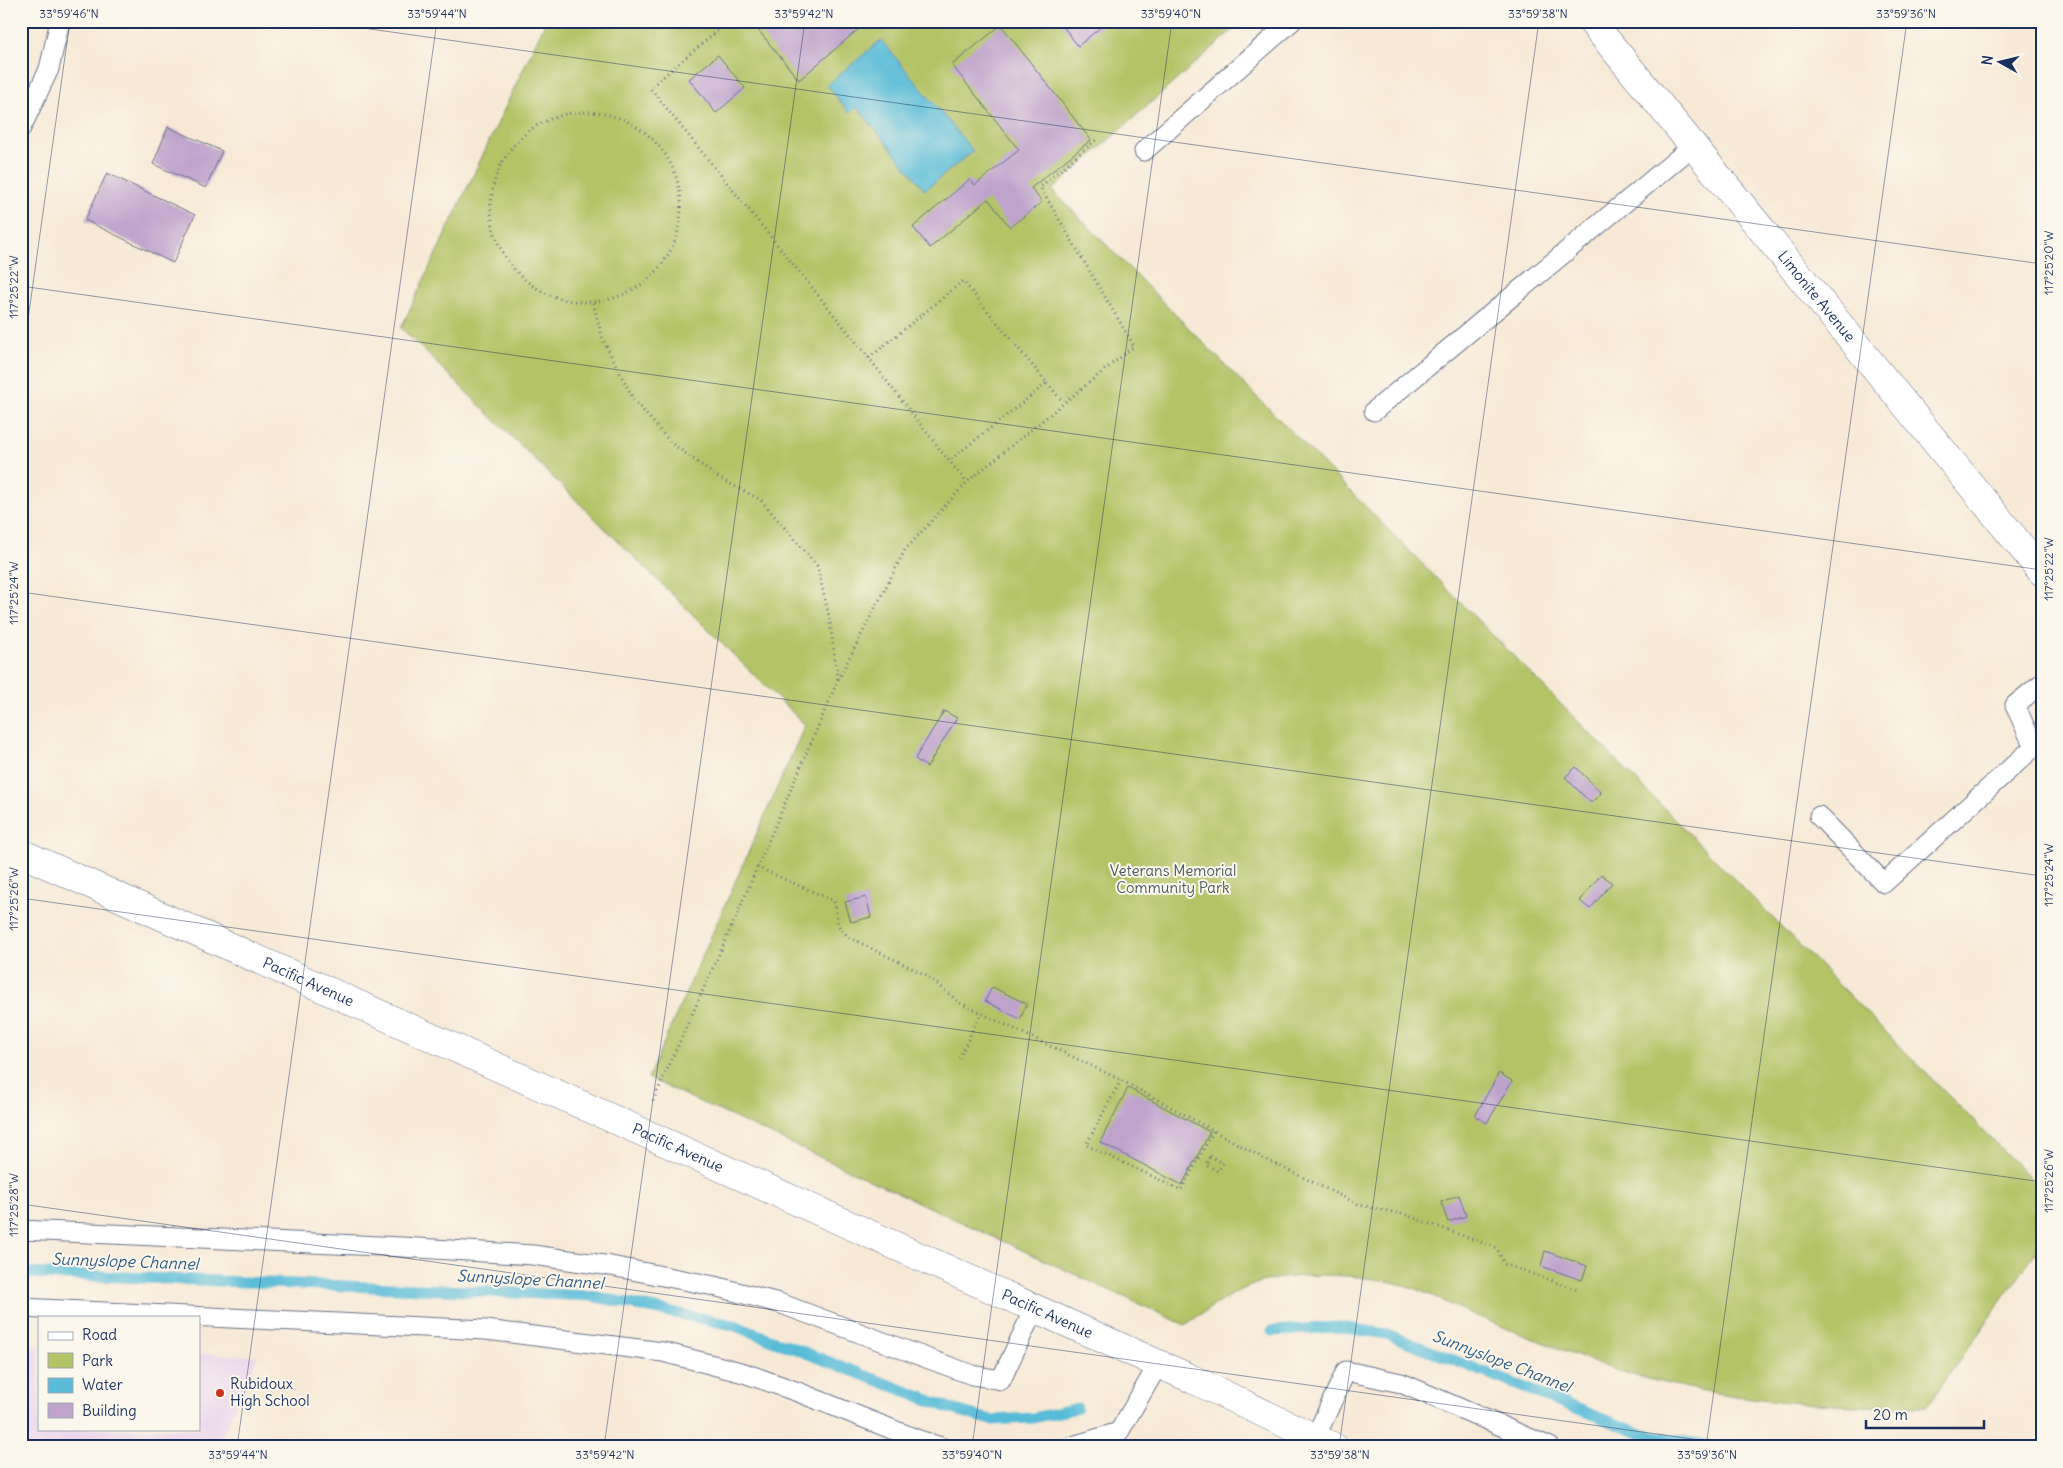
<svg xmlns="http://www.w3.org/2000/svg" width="2063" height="1468" viewBox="0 0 2063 1468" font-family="Delius,sans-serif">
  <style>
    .built { fill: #e9d2ed }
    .green { fill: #b4c366; stroke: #687962 }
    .water { fill: #59bbd7; stroke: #3a759a }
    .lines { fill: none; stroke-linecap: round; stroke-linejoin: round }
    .stream { stroke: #59bbd7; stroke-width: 11 }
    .building { fill: #bfa3cc }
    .service-casing { stroke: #687088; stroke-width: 21 }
    .tertiary-casing { stroke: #687088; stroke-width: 29 }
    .primary-casing { stroke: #687088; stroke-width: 29 }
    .path { stroke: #687088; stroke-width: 3; stroke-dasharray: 1 4; stroke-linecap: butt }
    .service { stroke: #fff; stroke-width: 19 }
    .tertiary { stroke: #fff; stroke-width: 28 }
    .primary { stroke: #fff; stroke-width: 28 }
    .ticks { fill: none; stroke: #1b2f5e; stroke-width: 1; stroke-opacity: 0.45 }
    .poi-dot { fill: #c8321e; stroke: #fbf7ec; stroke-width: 2 }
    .labels { text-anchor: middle; stroke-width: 4; stroke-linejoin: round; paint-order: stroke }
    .street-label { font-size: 15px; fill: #1b2f5e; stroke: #fbf7ec }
    .park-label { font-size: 15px; fill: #495b60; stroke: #fbf7ec }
    .poi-label { font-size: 15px; fill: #1b2f5e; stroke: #fbf7ec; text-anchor: start }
    .water-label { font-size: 16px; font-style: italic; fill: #2e5982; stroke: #fbf7ec }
    .neatline { fill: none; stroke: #1b2f5e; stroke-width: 2 }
    .ticks-label { font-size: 12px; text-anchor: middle; fill: #1b2f5e }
  </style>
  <rect width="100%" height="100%" fill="#fbf7ec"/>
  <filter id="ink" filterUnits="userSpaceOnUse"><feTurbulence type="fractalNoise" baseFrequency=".02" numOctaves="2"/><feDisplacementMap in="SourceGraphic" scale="10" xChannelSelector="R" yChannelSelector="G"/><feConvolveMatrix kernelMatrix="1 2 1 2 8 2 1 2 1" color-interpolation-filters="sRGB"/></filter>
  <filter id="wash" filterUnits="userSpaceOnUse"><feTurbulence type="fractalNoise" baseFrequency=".0096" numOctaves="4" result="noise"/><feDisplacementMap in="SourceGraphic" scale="20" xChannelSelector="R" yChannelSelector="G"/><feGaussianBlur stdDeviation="1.12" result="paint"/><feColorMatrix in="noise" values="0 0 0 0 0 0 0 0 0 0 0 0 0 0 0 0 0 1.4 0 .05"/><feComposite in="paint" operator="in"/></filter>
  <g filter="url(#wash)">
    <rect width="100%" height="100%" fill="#f7e9d5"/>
    <polygon class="built" points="21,1347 39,1347 39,1429 199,1429 199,1354 258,1356 217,1447 21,1447"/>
    <path class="green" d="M546,21H1243L1052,190L2042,1190V1243L1926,1407C1822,1407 1722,1401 1622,1372C1605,1367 1588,1359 1571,1353C1537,1340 1503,1328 1470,1313C1451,1305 1432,1295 1413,1288C1372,1274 1312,1272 1270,1280C1242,1285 1208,1309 1185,1325L648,1078L805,725L401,328Z"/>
    <polygon class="water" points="881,40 973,151 925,190 857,107 849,113 827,85"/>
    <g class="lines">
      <g class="stream">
        <polyline points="21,1273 592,1296 733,1325 952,1409 991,1420 1033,1418 1077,1408"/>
        <polyline points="1272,1331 1339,1327 1387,1334 1642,1434 1717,1447"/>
      </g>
    </g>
    <g id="blocks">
      <g class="building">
        <polygon points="759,21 868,21 799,80 754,25"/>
        <polygon points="1059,21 1108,21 1078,46"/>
        <polygon points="1001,25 1091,140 1031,188 1042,202 1010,227 988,199 930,248 913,227 970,179 975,185 1019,150 952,65"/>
        <polygon points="718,55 745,88 716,113 689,79"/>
        <polygon points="168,127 222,151 206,188 153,164"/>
        <polygon points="107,173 195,215 173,263 85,220"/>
        <polygon points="944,711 957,718 927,767 915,759"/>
        <polygon points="1576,767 1601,793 1591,803 1565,777"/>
        <polygon points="1601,874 1612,883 1590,909 1580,901"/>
        <polygon points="866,897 871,917 851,922 845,902"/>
        <polygon points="992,987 1027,1004 1020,1019 985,1001"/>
        <polygon points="1499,1073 1512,1081 1487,1123 1475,1116"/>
        <polygon points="1128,1088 1210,1132 1182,1185 1100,1142"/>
        <polygon points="1459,1195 1466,1216 1448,1222 1441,1202"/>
        <polygon points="1545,1251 1587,1266 1582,1280 1541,1266"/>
      </g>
    </g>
  </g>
  <g filter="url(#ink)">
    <use href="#blocks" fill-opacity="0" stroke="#687088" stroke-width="1"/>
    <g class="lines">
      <defs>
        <g id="service">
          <polyline points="21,128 49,69 60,21"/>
          <polyline points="1144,151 1292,21"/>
          <polyline points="1374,411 1693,146"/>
          <polyline points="1819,816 1884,883 2034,747 2015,705 2042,683"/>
          <polyline points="21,1230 402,1247 533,1255 611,1266 714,1286 779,1303 972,1375 1001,1380 1034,1309"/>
          <polyline points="21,1308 486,1330 663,1352 744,1373 798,1392 919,1440 941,1447"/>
          <polyline points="1315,1438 1346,1371 1401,1383 1550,1447"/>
          <polyline points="1069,1447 1119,1432 1158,1365"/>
        </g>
        <g id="tertiary">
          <path id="s1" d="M21,853L1192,1379L1334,1447"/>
        </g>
        <g id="primary">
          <path id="s2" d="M1591,21L2042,572"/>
        </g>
      </defs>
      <use href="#service" class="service-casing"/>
      <use href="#tertiary" class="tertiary-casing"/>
      <use href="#primary" class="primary-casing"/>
      <g class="path">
        <polyline points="729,21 650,88 869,358 949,461 967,482"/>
        <circle cx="586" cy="207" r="95"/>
        <polyline points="593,303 603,340 634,400 670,442 719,478 761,500 817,566 829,616 838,680"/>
        <polyline points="869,358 963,281 1047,383 949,461"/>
        <polyline points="1047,383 1063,402"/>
        <polyline points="757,867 834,901 838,925 848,937 926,975 960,1003 1121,1080 1269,1161 1360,1205 1406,1215 1497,1248 1504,1264 1578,1290"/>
        <polyline points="959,1058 981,1013"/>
        <polyline points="1121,1080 1086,1145 1181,1190 1214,1130"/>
        <polyline points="653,1101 735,919 838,680 905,550 967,482 1134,346 1040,187 1097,139"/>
        <polygon points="1210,1156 1223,1163 1218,1171 1206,1165"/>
      </g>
      <use href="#service" class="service"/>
      <use href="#tertiary" class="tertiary"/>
      <use href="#primary" class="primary"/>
    </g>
  </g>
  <path class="ticks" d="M313,21L2042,264M21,286L2042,570M21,369L70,21M21,592L2042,876M21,898L2042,1182M21,1204L1749,1447M237,1447L437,21M604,1447L805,21M972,1447L1172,21M1339,1447L1539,21M1706,1447L1907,21"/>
  <circle class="poi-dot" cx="220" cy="1393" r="5"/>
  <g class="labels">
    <g class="street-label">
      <text dy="5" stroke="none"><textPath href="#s2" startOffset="356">Limonite Avenue</textPath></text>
      <text dy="5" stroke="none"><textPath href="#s1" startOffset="315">Pacific Avenue</textPath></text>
      <text dy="5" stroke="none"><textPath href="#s1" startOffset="720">Pacific Avenue</textPath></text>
      <text dy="5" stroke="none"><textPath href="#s1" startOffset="1125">Pacific Avenue</textPath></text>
    </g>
    <g class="park-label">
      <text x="1173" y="876">Veterans Memorial<tspan x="1173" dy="17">Community Park</tspan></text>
    </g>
    <g class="poi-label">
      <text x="230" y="1389">Rubidoux<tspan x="230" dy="17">High School</tspan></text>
    </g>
    <g class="water-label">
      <text transform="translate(125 1261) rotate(2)" y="6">Sunnyslope Channel</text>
      <text transform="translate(530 1279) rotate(3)" y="6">Sunnyslope Channel</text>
      <text transform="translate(1502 1361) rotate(21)" y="6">Sunnyslope Channel</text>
    </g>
  </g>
  <rect width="2063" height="1468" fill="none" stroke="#fbf7ec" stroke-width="55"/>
  <rect x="38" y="1316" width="162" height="115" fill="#fbf7ec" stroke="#a1a7b3"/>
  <rect x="48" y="1332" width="25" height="8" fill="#ffffff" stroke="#a1a7b3"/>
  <text x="82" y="1340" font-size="15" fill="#1b2f5e">Road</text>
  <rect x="48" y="1353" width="25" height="15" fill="#b4c366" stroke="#a1a7b3"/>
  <text x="82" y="1366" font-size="15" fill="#1b2f5e">Park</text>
  <rect x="48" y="1378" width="25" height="15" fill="#59bbd7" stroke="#a1a7b3"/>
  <text x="82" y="1390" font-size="15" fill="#1b2f5e">Water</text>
  <rect x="48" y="1403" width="25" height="15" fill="#bfa3cc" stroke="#a1a7b3"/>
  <text x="82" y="1416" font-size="15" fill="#1b2f5e">Building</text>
  <g transform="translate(2000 62) rotate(278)" stroke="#fbf7ec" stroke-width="4" paint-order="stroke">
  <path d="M0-4L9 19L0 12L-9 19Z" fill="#1b2f5e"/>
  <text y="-8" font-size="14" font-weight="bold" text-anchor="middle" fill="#1b2f5e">N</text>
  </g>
  <path d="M1866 1420v8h118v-8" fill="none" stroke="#1b2f5e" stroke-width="2.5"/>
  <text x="1873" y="1420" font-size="15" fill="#1b2f5e" stroke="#fbf7ec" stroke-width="4" paint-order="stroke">20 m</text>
  <rect x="28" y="28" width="2008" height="1412" class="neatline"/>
  <g class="ticks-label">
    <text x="69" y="18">33°59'46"N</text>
    <text x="437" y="18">33°59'44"N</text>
    <text x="804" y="18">33°59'42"N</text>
    <text x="1171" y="18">33°59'40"N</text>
    <text x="1538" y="18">33°59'38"N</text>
    <text x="1906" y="18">33°59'36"N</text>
    <text transform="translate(2049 263) rotate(-90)" y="4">117°25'20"W</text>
    <text transform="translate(14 287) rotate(-90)" y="4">117°25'22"W</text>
    <text transform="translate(2049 569) rotate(-90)" y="4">117°25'22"W</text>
    <text transform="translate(14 593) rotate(-90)" y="4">117°25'24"W</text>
    <text transform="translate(2049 875) rotate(-90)" y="4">117°25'24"W</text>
    <text transform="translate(14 899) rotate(-90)" y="4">117°25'26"W</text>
    <text transform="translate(2049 1181) rotate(-90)" y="4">117°25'26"W</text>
    <text transform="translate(14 1205) rotate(-90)" y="4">117°25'28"W</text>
    <text x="238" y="1459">33°59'44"N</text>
    <text x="605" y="1459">33°59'42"N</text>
    <text x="972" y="1459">33°59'40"N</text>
    <text x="1340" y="1459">33°59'38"N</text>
    <text x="1707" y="1459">33°59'36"N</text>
  </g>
</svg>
